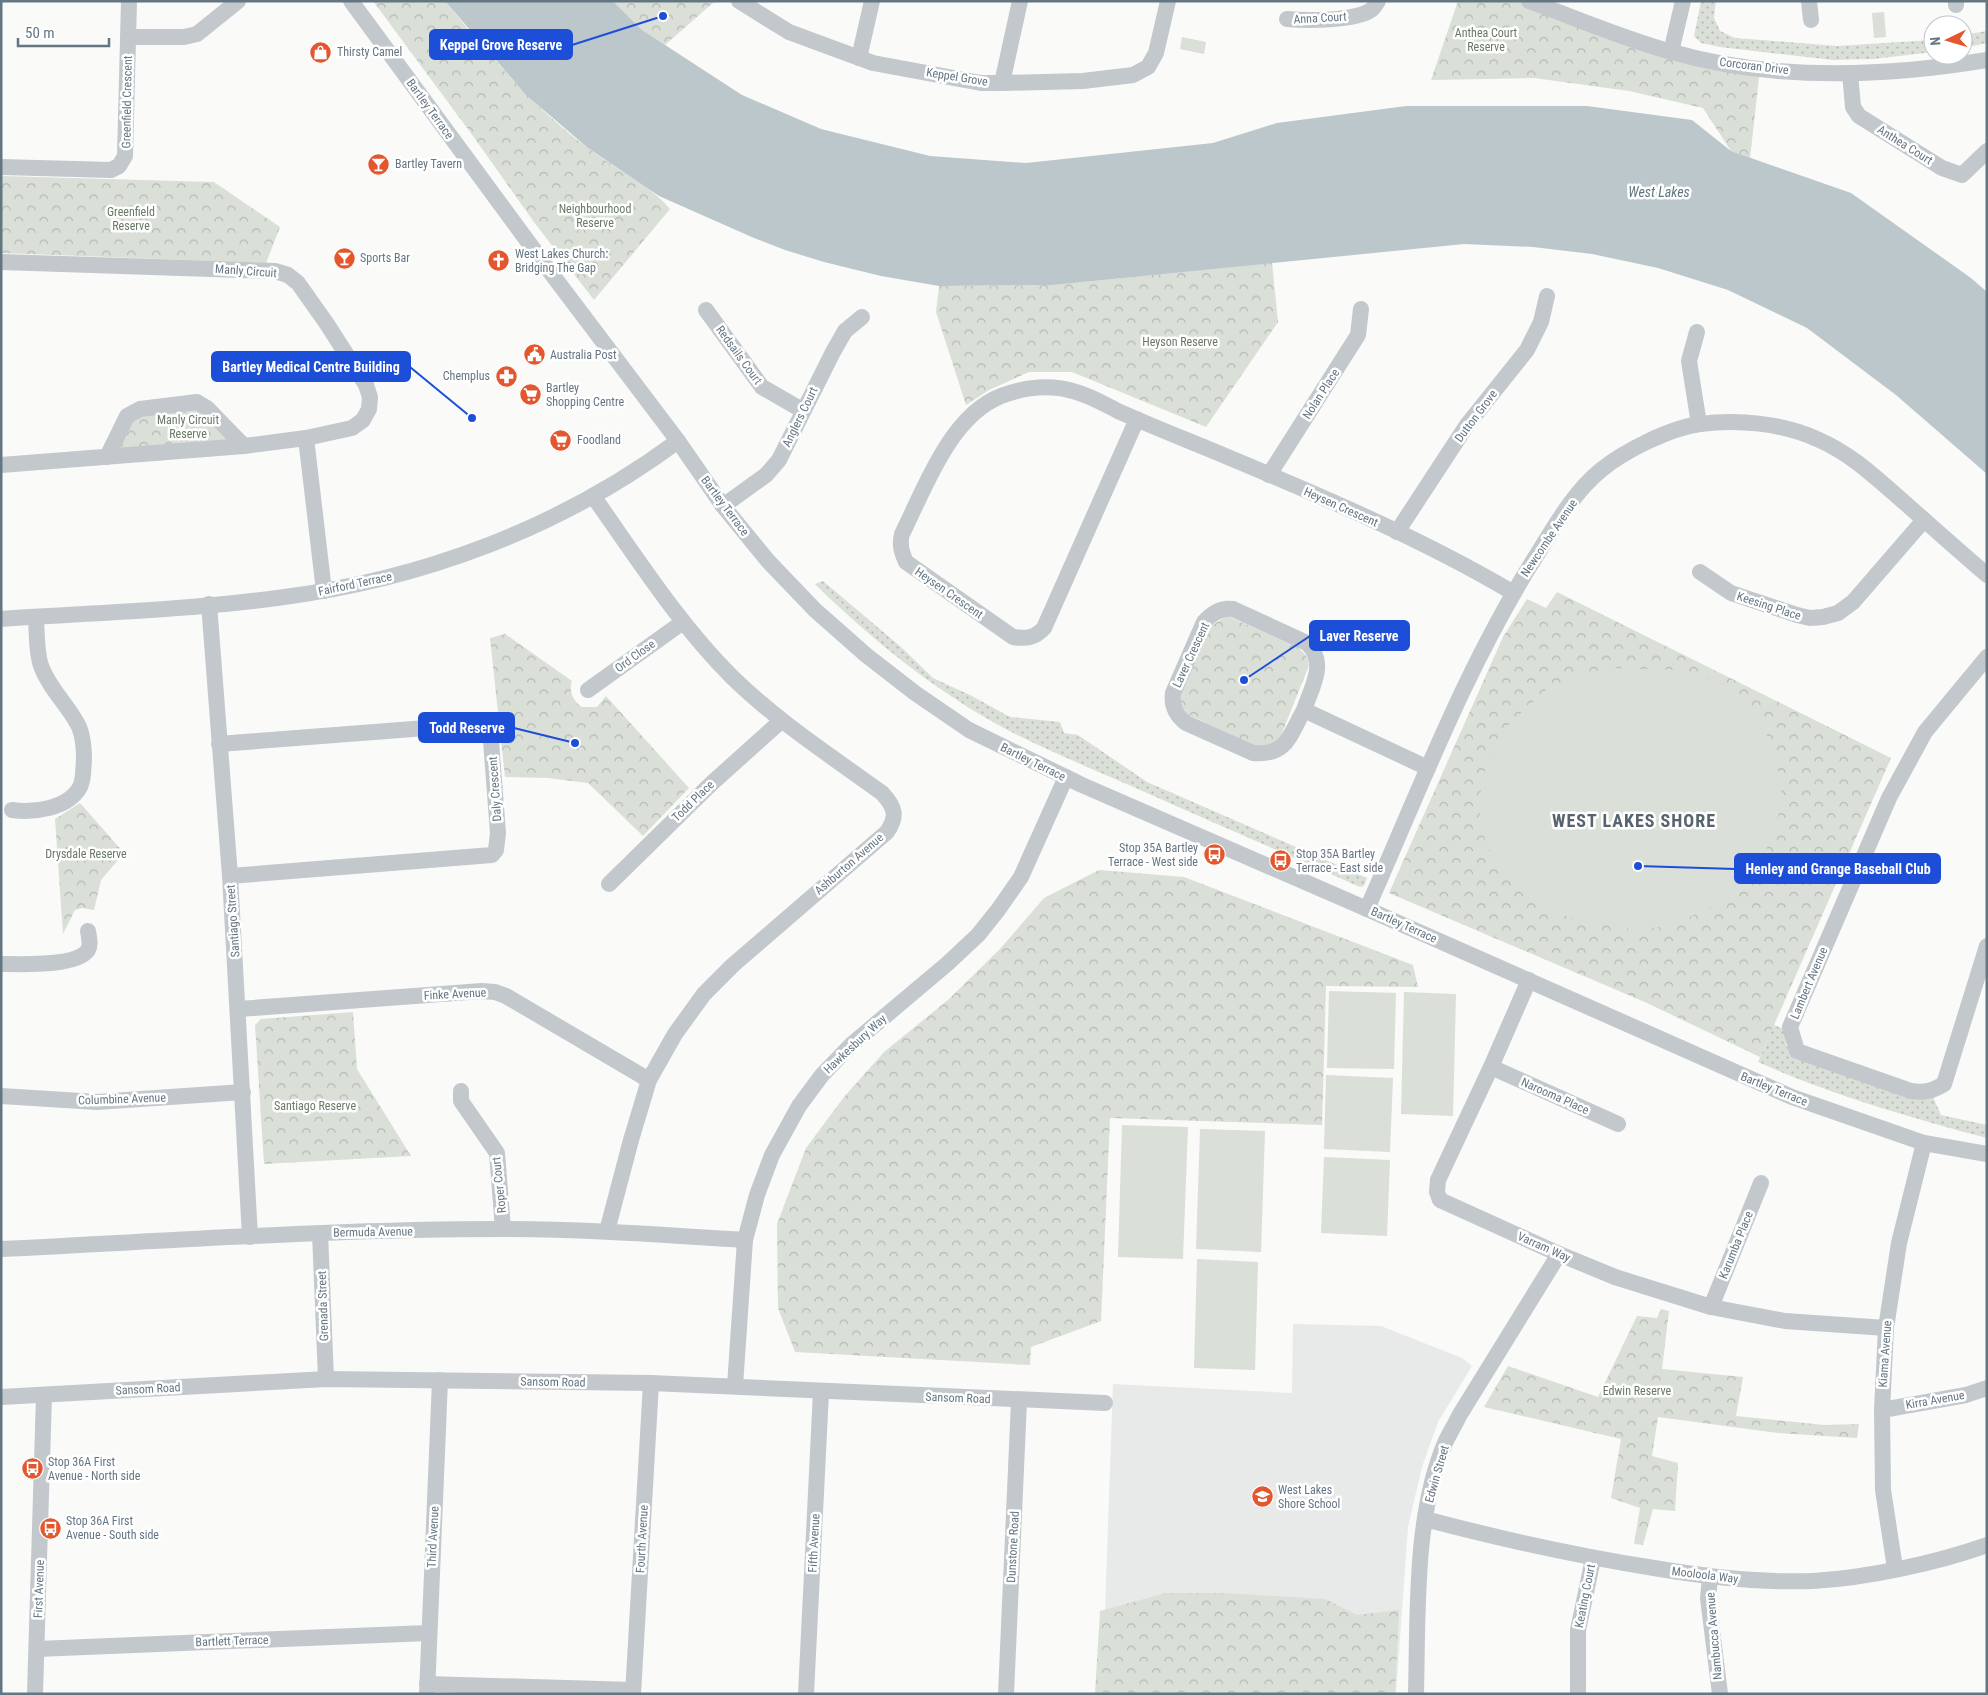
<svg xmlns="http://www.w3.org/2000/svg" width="1988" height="1695" viewBox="0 0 1988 1695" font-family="'Roboto Condensed',sans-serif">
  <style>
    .built { fill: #e8e9e9 }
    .grass { fill: url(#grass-dots) }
    .forest { fill: url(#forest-crowns) }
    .pitch { fill: #dadfd7 }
    .water { fill: #bbc7cb }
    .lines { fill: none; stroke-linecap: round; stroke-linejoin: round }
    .minor { stroke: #c3c8cc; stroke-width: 16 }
    .labels { text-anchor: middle; stroke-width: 5; stroke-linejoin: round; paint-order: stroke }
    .street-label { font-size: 12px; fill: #657683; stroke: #fff }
    .park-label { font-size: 12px; fill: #687a64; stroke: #fff }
    .poi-label { font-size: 12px; fill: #657683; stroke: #fff; text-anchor: start }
    .water-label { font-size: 14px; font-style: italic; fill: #60757c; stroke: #fff }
    .district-label { font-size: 18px; font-weight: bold; letter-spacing: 1px; fill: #57646e; stroke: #fff }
    .leader { fill: none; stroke: #1d4ed8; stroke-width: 2 }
    .callout-dot { fill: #1d4ed8; stroke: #fff; stroke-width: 2 }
    .callout { fill: #1d4ed8; stroke: #1d4ed8; stroke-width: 2 }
    .callout-label { font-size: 14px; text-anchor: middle; font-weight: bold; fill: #fff }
  </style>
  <defs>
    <pattern id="grass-dots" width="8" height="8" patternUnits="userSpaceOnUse" patternTransform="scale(1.25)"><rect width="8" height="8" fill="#dadfd7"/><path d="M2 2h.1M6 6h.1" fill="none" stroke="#b4b9b4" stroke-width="1.8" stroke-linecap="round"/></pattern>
    <pattern id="forest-crowns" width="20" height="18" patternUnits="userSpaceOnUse" patternTransform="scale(1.25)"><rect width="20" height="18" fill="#dadfd7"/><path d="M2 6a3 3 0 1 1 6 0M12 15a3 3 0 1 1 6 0" fill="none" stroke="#b4b9b4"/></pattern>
  </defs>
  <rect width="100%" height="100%" fill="#fafaf8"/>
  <polygon class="built" points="1293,1324 1381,1326 1462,1358 1472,1366 1438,1422 1422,1467 1408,1527 1396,1694 1102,1694 1113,1384 1292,1393"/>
  <g class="grass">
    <polygon points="1701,1 1716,1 1714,18 1720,31 1735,38 1837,46 1933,40 1933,52 1873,59 1833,60 1720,47 1701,43 1694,36"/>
    <polygon points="1987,31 1987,43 1963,48 1963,35"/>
    <path d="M823,581L901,647L933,678L970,695L1010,717L1060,722L1064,733L1078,735L1147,782L1367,878L1364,886L1360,887C1286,854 1212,822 1138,789C1093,769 1047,751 1004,728C934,690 872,640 815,584Z"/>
    <path d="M1774,1025L1784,1029L1786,1045L1796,1059L1933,1097L1941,1115L1987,1125V1138C1909,1117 1832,1095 1758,1062Z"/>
  </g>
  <g class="forest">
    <path d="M373,1H445C489,55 533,107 588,148C615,169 648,183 670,209L594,300L534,222L473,136Z"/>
    <polygon points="613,1 714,1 714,2 665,45 642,30"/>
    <polygon points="1458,1 1529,1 1671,52 1760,69 1750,158 1731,151 1703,108 1629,91 1534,78 1431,80"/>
    <polygon points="1,176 214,182 280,227 266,263 1,253"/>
    <polygon points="1272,263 1278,322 1206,427 1072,372 1029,372 989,390 966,405 936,312 939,286 1053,285"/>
    <polygon points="197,402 244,446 107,457 127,416"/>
    <polygon points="1557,592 1891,758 1760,1057 1647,1003 1389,893 1503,637 1527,599 1546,608"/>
    <path d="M1225,617H1230L1299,648C1305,654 1310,659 1308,668L1280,738L1276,743L1257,747L1189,715L1180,705V691L1211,626Z"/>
    <path d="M505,634L572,681C568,692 574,702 582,707H597L606,696L689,788L643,836L588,783L548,778L505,777L490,638Z"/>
    <polygon points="80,803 124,853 101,880 94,910 83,908 75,910 63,934 55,819"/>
    <polygon points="1099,870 1184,877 1413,965 1418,987 1326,986 1322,1125 1110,1118 1101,1321 1031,1347 1030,1365 795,1352 778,1308 777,1224 806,1148 844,1097 884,1052 948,1000 1000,949 1044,898"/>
    <polygon points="353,1012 357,1069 411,1156 264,1164 255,1025 261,1019"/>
    <polygon points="1661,1309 1669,1311 1662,1369 1743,1377 1736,1416 1824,1425 1859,1424 1857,1438 1778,1433 1658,1417 1652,1456 1678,1463 1675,1511 1653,1509 1643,1545 1634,1544 1640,1508 1611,1498 1621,1439 1484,1407 1508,1366 1598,1397 1637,1316 1657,1318"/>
    <polygon points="1166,1593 1221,1593 1325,1599 1357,1615 1399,1610 1395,1694 1095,1694 1100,1611"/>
  </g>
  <g class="pitch">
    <polygon points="1884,12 1886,37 1874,38 1872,13"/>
    <polygon points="1182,37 1206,42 1204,54 1180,49"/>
    <polygon points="1605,668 1682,670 1721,683 1759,715 1776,759 1783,802 1763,858 1738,893 1686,919 1679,920 1675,925 1630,931 1625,926 1592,924 1540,908 1519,890 1498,865 1486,843 1480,820 1481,779 1504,729 1547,689"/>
    <polygon points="1329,991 1396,993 1394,1069 1327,1068"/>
    <polygon points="1404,992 1456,994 1453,1116 1401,1114"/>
    <polygon points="1326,1075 1393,1078 1390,1152 1324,1149"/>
    <polygon points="1122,1125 1188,1127 1183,1259 1118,1257"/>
    <polygon points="1200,1129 1265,1131 1261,1252 1196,1249"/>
    <polygon points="1324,1157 1390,1160 1387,1236 1321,1233"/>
    <polygon points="1197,1259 1258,1262 1255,1370 1194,1368"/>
  </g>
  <polygon class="water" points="445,1 613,1 642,30 742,95 821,129 930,156 1026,163 1213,143 1277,123 1406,106 1587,106 1692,120 1731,151 1851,193 1971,278 1987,292 1987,474 1896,395 1807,328 1728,290 1658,268 1592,254 1533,247 1464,244 1053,285 939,286 881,276 824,262 785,250 754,238 659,196 588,148 526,95"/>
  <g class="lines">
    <g class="minor">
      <polyline points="351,1 554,277 678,441 723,506 768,561 815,610 866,655 915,693 969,730 1082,785 1367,909 1792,1097 1924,1143 1987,1154"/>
      <polyline points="739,1 789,32 873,63 981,83 1002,83 1083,81 1133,75 1148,67 1156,53 1168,1"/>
      <path d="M1529,1C1576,18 1624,39 1672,52C1773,81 1884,77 1987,60"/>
      <polyline points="1809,1 1811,20"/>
      <polyline points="1956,1 1956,5"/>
      <path d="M1287,19C1306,21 1355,21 1371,10C1374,8 1376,4 1378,1"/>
      <polyline points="128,37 184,37 197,34 238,1"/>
      <polyline points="1671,52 1683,1"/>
      <polyline points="859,58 872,1"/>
      <polyline points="1850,73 1853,107 1859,116 1942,168 1962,175 1987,151"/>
      <polyline points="1002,83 1020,1"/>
      <polyline points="1,167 111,170 119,166 125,156 129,1"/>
      <polyline points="1,262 275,271 288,275 298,283 327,324 366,385 370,397 369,409 363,420 352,428 306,438 244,446 1,465"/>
      <polyline points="706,310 762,387 802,410"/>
      <polyline points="1697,332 1689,361 1699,424"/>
      <path d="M1137,419L1044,628C1035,638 1026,639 1013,637L906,562C902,553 899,545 902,534C925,488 950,416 1001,396C1025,387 1051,384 1076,392C1091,396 1106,405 1120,412C1145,423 1169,433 1194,443C1302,488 1412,533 1512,592"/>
      <polyline points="306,438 324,591"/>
      <polyline points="107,457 127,416 140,409 197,402 207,408 244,446"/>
      <polyline points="1269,475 1358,335 1361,309"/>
      <path d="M593,496C637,558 678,623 732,677C777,721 831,756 882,793C895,807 898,816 887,832L733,965L704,994L675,1034L649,1080L631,1140L607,1231"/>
      <polyline points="723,506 766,475 779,460 833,352 845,331 862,317"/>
      <polyline points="1397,532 1467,425 1527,350 1541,322 1547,296"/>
      <polyline points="1700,572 1731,593 1797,615 1810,618 1823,617 1838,613 1853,602 1924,520"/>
      <polyline points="209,604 230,876 250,1237"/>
      <path d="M1,619C93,613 186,610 277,598C421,580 561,528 678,441"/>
      <path d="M1987,657L1925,732L1889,798L1790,1027L1797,1051L1911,1091C1925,1093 1932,1091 1944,1084L1987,946"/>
      <polyline points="588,690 683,622"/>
      <path d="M1304,710C1289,736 1287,756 1253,753L1186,723C1176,715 1171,706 1173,693L1204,622C1212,613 1221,607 1233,609L1307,643C1328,663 1311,688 1304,710L1428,768"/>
      <polyline points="219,744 478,724 486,729 491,741 498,833 496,850 492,855 230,876"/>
      <path d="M12,810C33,813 68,809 80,787C84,779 83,769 84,760C84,749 83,733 77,723C66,703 49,688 41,666C36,651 37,632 36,617"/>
      <polyline points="609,884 712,783 781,721"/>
      <path d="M1367,909C1420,789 1467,664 1538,553C1556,524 1574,492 1601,470C1624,451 1670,428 1700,424C1737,419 1782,423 1817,439C1852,454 1876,478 1905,503C1932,527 1959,551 1987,575"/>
      <path d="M1,964C20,964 77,967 88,950C91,945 89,937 88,931"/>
      <polyline points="1529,980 1491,1067 1438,1180 1437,1192 1440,1200 1559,1254 1615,1277 1711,1307 1785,1321 1886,1328"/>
      <polyline points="239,1009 482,991 495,992 506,996 649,1080"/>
      <polyline points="1491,1067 1618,1124"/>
      <polyline points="461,1091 461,1101 497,1153 503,1229"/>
      <polyline points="1,1096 97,1102 243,1092"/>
      <polyline points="320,1233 326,1379"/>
      <path d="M1,1249C169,1241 336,1229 503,1229C584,1229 664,1235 745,1240"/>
      <polyline points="1711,1307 1761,1183"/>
      <polyline points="735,1386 745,1240 757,1195 772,1155 799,1106 822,1075 852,1044 947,964 978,935 998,910 1021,877 1066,777"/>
      <polyline points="1,1397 326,1379 651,1383 1105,1403"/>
      <polyline points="1882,1410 1966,1395 1987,1388"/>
      <path d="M1425,1519C1501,1539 1577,1556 1654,1568C1707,1577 1759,1583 1813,1581C1867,1578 1936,1563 1987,1545"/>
      <polyline points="1895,1568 1883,1490 1882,1410 1886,1328 1899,1243 1924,1143"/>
      <polyline points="1710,1577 1708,1598 1720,1694"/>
      <polyline points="37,1649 428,1633"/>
      <polyline points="427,1684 633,1690"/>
      <polyline points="35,1694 44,1395"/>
      <polyline points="427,1694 440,1380"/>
      <polyline points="633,1694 651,1383"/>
      <polyline points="806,1694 821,1392"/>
      <polyline points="1006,1694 1019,1401"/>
      <path d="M1416,1694C1418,1615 1414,1516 1445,1443C1449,1434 1455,1425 1459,1416L1559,1254"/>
      <polyline points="1578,1694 1578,1630 1593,1559"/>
    </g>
  </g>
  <defs>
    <symbol id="shop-disc" viewBox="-11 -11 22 22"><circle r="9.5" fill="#e4572e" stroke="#fff"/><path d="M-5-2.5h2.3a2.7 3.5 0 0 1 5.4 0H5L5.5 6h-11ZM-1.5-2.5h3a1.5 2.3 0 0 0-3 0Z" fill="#fff"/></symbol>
    <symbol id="bar-disc" viewBox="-11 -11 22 22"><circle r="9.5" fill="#e4572e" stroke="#fff"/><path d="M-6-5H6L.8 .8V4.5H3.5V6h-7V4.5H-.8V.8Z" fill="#fff"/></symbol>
    <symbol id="church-disc" viewBox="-11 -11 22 22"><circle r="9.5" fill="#e4572e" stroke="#fff"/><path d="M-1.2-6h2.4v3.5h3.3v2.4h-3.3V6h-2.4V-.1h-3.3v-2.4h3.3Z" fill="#fff"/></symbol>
    <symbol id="civic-disc" viewBox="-11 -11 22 22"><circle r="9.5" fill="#e4572e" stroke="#fff"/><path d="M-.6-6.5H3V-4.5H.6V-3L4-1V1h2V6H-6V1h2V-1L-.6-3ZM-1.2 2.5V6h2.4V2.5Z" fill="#fff"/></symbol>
    <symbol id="pharmacy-disc" viewBox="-11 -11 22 22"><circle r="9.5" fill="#e4572e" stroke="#fff"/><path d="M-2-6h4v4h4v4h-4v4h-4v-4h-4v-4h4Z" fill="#fff"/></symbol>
    <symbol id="supermarket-disc" viewBox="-11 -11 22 22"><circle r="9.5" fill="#e4572e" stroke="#fff"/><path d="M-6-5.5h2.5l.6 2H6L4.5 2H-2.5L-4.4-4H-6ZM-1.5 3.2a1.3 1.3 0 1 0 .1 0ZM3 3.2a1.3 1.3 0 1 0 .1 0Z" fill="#fff"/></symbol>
    <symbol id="bus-disc" viewBox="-11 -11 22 22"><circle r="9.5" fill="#e4572e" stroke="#fff"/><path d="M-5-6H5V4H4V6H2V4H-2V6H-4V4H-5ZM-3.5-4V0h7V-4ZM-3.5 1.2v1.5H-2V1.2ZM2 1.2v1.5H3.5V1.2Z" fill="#fff"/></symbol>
    <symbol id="school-disc" viewBox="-11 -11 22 22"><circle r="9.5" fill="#e4572e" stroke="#fff"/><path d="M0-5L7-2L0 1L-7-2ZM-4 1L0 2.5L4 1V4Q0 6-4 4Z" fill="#fff"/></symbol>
  </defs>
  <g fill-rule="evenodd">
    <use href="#shop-disc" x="308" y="40" width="25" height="25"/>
    <use href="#bar-disc" x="366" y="152" width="25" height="25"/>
    <use href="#bar-disc" x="332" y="246" width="25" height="25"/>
    <use href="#church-disc" x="486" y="248" width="25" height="25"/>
    <use href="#civic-disc" x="522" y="342" width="25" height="25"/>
    <use href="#pharmacy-disc" x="494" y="364" width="25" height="25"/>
    <use href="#supermarket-disc" x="518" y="382" width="25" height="25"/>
    <use href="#supermarket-disc" x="548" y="428" width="25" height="25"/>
    <use href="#bus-disc" x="1202" y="842" width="25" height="25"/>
    <use href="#bus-disc" x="1268" y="848" width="25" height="25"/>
    <use href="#bus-disc" x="20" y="1456" width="25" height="25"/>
    <use href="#school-disc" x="1250" y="1484" width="25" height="25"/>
    <use href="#bus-disc" x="38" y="1516" width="25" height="25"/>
  </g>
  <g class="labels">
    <g class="street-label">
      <text transform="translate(1320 18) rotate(-3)" y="4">Anna Court</text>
      <text transform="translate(1754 66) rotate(7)" y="4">Corcoran Drive</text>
      <text transform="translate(957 77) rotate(9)" y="4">Keppel Grove</text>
      <text transform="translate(127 102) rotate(-89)" y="4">Greenfield Crescent</text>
      <text transform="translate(430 109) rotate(54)" y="4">Bartley Terrace</text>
      <text transform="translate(1905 145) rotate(32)" y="4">Anthea Court</text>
      <text transform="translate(246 271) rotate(4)" y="4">Manly Circuit</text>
      <text transform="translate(739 355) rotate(54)" y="4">Redsails Court</text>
      <text transform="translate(1321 394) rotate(-57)" y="4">Nolan Place</text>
      <text transform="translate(1476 416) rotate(-53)" y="4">Dutton Grove</text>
      <text transform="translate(800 417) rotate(-64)" y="4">Anglers Court</text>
      <text transform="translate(725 506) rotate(53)" y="4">Bartley Terrace</text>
      <text transform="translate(1341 507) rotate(24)" y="4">Heysen Crescent</text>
      <text transform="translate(1549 538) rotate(-56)" y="4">Newcombe Avenue</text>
      <text transform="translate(355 584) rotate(-12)" y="4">Fairford Terrace</text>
      <text transform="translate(949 593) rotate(35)" y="4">Heysen Crescent</text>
      <text transform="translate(1769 606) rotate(18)" y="4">Keesing Place</text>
      <text transform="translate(1191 655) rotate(-65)" y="4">Laver Crescent</text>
      <text transform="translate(635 656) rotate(-36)" y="4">Ord Close</text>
      <text transform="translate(1033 762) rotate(26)" y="4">Bartley Terrace</text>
      <text transform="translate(495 789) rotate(-94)" y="4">Daly Crescent</text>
      <text transform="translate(693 801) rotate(-44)" y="4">Todd Place</text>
      <text transform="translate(849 864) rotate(-41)" y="4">Ashburton Avenue</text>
      <text transform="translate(233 921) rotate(-94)" y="4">Santiago Street</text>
      <text transform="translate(1404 925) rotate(24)" y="4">Bartley Terrace</text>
      <text transform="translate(1809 983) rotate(-67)" y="4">Lambert Avenue</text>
      <text transform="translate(455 994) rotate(-3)" y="4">Finke Avenue</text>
      <text transform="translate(855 1044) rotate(-43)" y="4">Hawkesbury Way</text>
      <text transform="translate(1774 1089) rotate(22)" y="4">Bartley Terrace</text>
      <text transform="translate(1555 1096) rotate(24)" y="4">Narooma Place</text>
      <text transform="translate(122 1099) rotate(-2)" y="4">Columbine Avenue</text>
      <text transform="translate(499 1185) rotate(-96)" y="4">Roper Court</text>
      <text transform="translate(373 1232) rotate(-1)" y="4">Bermuda Avenue</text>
      <text transform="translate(1736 1245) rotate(-68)" y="4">Karumba Place</text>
      <text transform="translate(1544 1247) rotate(24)" y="4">Varram Way</text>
      <text transform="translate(323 1306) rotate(-92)" y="4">Grenada Street</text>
      <text transform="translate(1885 1354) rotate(-86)" y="4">Kiama Avenue</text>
      <text transform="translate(553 1382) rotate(1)" y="4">Sansom Road</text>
      <text transform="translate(148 1389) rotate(-3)" y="4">Sansom Road</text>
      <text transform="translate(958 1398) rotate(2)" y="4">Sansom Road</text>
      <text transform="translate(1935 1400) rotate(-10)" y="4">Kirra Avenue</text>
      <text transform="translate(1437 1474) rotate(-74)" y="4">Edwin Street</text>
      <text transform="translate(433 1537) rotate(-87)" y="4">Third Avenue</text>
      <text transform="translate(642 1539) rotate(-87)" y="4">Fourth Avenue</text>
      <text transform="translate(814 1543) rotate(-87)" y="4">Fifth Avenue</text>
      <text transform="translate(1013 1547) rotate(-87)" y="4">Dunstone Road</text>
      <text transform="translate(1705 1575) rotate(7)" y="4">Mooloola Way</text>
      <text transform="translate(39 1589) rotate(-88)" y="4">First Avenue</text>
      <text transform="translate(1585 1596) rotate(-79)" y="4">Keating Court</text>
      <text transform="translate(1714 1636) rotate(-95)" y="4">Nambucca Avenue</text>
      <text transform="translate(232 1641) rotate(-2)" y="4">Bartlett Terrace</text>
    </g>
    <g class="park-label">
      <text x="1486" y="37">Anthea Court<tspan x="1486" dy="14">Reserve</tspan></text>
      <text x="595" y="213">Neighbourhood<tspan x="595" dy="14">Reserve</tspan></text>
      <text x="131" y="216">Greenfield<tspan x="131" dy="14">Reserve</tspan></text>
      <text x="1180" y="346">Heyson Reserve</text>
      <text x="188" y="424">Manly Circuit<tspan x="188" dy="14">Reserve</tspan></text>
      <text x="86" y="858">Drysdale Reserve</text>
      <text x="315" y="1110">Santiago Reserve</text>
      <text x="1637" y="1395">Edwin Reserve</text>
    </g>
    <g class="poi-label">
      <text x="337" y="56">Thirsty Camel</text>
      <text x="395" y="168">Bartley Tavern</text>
      <text x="515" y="258">West Lakes Church:<tspan x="515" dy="14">Bridging The Gap</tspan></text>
      <text x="360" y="262">Sports Bar</text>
      <text x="550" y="359">Australia Post</text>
      <text x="490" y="380" text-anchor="end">Chemplus</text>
      <text x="546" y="392">Bartley<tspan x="546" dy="14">Shopping Centre</tspan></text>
      <text x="577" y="444">Foodland</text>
      <text x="1198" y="852" text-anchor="end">Stop 35A Bartley<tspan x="1198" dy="14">Terrace - West side</tspan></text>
      <text x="1296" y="858">Stop 35A Bartley<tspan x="1296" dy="14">Terrace - East side</tspan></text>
      <text x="48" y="1466">Stop 36A First<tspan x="48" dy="14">Avenue - North side</tspan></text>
      <text x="1278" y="1494">West Lakes<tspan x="1278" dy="14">Shore School</tspan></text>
      <text x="66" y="1525">Stop 36A First<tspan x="66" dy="14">Avenue - South side</tspan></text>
    </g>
    <g class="water-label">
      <text x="1659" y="197">West Lakes</text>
    </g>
    <g class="district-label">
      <text x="1634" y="827">WEST LAKES SHORE</text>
    </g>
  </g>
  <path class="leader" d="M663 16L572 45M472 418L410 367M1244 680L1310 636M575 743L514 728M1638 866L1735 869"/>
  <g class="callout-dot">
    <circle cx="663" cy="16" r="5"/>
    <circle cx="472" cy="418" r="5"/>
    <circle cx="1244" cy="680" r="5"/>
    <circle cx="575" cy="743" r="5"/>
    <circle cx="1638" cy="866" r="5"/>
  </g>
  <g class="callout">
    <rect x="430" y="30" width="142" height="29" rx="5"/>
    <rect x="212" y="352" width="198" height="29" rx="5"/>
    <rect x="1310" y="621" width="99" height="29" rx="5"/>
    <rect x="419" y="713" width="95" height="29" rx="5"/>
    <rect x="1735" y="854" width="205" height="29" rx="5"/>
  </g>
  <g class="callout-label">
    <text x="501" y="50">Keppel Grove Reserve</text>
    <text x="311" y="372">Bartley Medical Centre Building</text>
    <text x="1359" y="641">Laver Reserve</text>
    <text x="467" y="733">Todd Reserve</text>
    <text x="1838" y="874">Henley and Grange Baseball Club</text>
  </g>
  <rect width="1988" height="1695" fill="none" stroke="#657683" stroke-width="5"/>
  <g transform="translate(1948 40) rotate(265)"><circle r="24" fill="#ffffff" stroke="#c1c8cd"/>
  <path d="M0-4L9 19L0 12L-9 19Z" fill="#e4572e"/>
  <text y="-8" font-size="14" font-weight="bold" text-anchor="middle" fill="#657683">N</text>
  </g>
  <path d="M18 38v8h91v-8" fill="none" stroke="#657683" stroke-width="2.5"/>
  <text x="25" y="38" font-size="15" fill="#657683" stroke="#ffffff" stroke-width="4" paint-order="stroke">50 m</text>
</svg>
